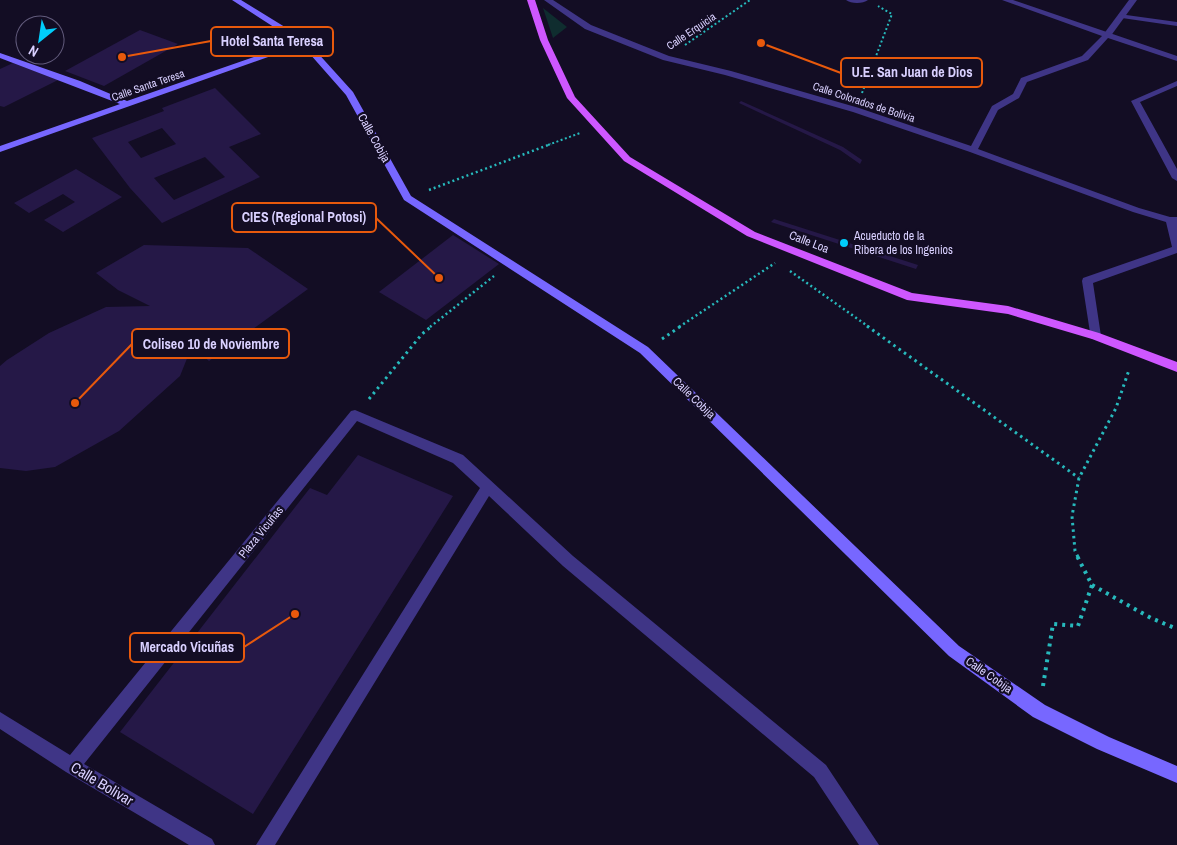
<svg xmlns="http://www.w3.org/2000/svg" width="1177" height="845" viewBox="0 0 1177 845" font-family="'Archivo Narrow',sans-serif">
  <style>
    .green { fill: #0f2d2f }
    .building { fill: #251847; fill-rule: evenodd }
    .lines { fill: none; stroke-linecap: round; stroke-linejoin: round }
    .path-far3 { stroke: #27b9bc; stroke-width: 2; stroke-dasharray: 2 2.5; stroke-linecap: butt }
    .path-far2 { stroke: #27b9bc; stroke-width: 2.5; stroke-dasharray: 2 3; stroke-linecap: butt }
    .path-far1 { stroke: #27b9bc; stroke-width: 3; stroke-dasharray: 2.5 4; stroke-linecap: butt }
    .path { stroke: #27b9bc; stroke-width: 4; stroke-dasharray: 3 5; stroke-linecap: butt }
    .lane { fill: #3f3586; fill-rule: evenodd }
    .street { fill: #3f3586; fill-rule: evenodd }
    .secondary { fill: #7767ff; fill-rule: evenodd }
    .primary { fill: #ce57ff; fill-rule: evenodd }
    .poi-dot { fill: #00cdfb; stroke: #130d24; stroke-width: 2 }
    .labels { text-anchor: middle; stroke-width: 4.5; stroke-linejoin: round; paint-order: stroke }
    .far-street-label { font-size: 11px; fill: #d9d0ff; stroke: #130d24 }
    .street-label { font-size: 12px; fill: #d9d0ff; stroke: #130d24 }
    .poi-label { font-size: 12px; fill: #d9d0ff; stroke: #130d24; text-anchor: start }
    .near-street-label { font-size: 15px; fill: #d9d0ff; stroke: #130d24 }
    .leader { fill: none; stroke: #e8590c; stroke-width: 2 }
    .callout-dot { fill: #e8590c; stroke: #130d24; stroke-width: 2 }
    .callout { fill: #130d24; stroke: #e8590c; stroke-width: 2 }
    .callout-label { font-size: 14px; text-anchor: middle; font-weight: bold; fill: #d9d0ff }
  </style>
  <rect width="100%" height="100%" fill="#130d24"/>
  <polygon class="green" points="543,8 567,27 553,38"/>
  <g class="building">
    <polygon points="140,30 178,44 104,86 65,71"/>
    <polygon points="13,63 58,80 4,107 0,106 0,69"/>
    <path d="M215,88L261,134L229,147L260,177L162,223L130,188L92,138L164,111L162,108ZM162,128L176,144L141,158L128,142ZM205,157L225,177L174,200L154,178Z"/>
    <polygon points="741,101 843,147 862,160 860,164 840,150 739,103"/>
    <polygon points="76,169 122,197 63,232 44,220 75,202 63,194 29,213 14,203"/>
    <polygon points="774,219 918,265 916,269 771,222"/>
    <polygon points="453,235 499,264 426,320 379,292"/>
    <polygon points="144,245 248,248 308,289 209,361 192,346 180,376 119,431 55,467 26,471 0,468 0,366 7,360 49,333 106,307 150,306 118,290 96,273"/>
    <polygon points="358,455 453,496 253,814 120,732 310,488 327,495"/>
  </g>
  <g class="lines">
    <g class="path-far3">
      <polyline points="685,45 750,0"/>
      <polyline points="862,93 892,14 878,6"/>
      <polyline points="548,145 580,133"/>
    </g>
    <g class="path-far2">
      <polyline points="429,190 551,144"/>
      <polyline points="790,271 869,327"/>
      <polyline points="430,327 494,276"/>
      <polyline points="679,327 775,263"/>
    </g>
    <g class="path-far1">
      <polyline points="867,326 1079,478"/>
      <polyline points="662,339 681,326"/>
      <polyline points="369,399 422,334 432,326"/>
      <polyline points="1078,557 1075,551 1072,516 1079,478 1116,408 1129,370"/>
    </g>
    <g class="path">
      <polyline points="1092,585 1151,618 1177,629"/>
      <polyline points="1043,686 1053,624 1078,626 1092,585 1077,556"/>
    </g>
    <polygon class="lane" points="1129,0 1137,0 1110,37 1104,37 1103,35"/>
    <g class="street">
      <polygon points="544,0 553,0 591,25 669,56 731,71 859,108 971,146 992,106 1013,94 1021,78 1082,56 1102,36 1002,0 1013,0 1177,56 1177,61 1108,38 1088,60 1027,82 1019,98 998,110 978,149 1139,208 1170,217 1177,217 1177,253 1093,283 1101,336 1099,339 1091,339 1082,281 1083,278 1172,247 1166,222 1133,212 970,152 853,112 725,75 663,60 585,29"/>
      <path d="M846,0H868C863,4 851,4 846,0Z"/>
      <polygon points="1119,14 1177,22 1177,26 1122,18 1118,16"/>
      <polygon points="1177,81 1177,86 1140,102 1177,169 1177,181 1172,178 1131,101"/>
      <polygon points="355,410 463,455 573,556 826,765 879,845 859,845 814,777 563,566 489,496 275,845 256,845 480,488 453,463 357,421 84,764 212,839 215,845 189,845 66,772 0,729 0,712 70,755 351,411"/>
    </g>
    <polygon class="secondary" points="232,0 241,0 306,40 353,92 411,196 648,347 959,646 1045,705 1109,737 1177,766 1177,783 1097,749 1033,717 949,656 640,353 404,200 346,95 302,45 0,152 0,146 120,104 0,58 0,53 80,81 127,101 297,42"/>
    <polygon class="primary" points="527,0 535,0 548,40 575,97 630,157 755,232 912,293 1008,306 1099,333 1177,362 1177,372 1092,339 1008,314 907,300 747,236 624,161 567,98 540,40"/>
  </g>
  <circle class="poi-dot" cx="844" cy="243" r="5"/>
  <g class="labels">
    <g class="far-street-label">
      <text transform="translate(691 31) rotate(-34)" y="4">Calle Erquicia</text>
      <text transform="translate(148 85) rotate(-19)" y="4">Calle Santa Teresa</text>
      <text transform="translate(864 102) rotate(18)" y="4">Calle Colorados de Bolivia</text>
    </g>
    <g class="street-label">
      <text transform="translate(374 138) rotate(61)" y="4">Calle Cobija</text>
      <text transform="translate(809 242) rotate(21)" y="4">Calle Loa</text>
      <text transform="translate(694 398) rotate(44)" y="4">Calle Cobija</text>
      <text transform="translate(261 532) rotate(-51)" y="4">Plaza Vicuñas</text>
      <text transform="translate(989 675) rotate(35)" y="4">Calle Cobija</text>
    </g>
    <g class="poi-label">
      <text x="854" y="240">Acueducto de la<tspan x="854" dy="14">Ribera de los Ingenios</tspan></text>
    </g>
    <g class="near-street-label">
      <text transform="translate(102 784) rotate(31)" y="5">Calle Bolivar</text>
    </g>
  </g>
  <path class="leader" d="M122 57L211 41M761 43L841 73M439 278L376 218M75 403L132 344M295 614L244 647"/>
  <g class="callout-dot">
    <circle cx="122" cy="57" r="5"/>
    <circle cx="761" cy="43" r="5"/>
    <circle cx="439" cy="278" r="5"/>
    <circle cx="75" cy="403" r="5"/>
    <circle cx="295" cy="614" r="5"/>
  </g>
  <g class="callout">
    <rect x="211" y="27" width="122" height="29" rx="5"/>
    <rect x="841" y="58" width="141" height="29" rx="5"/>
    <rect x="232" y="203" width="144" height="29" rx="5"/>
    <rect x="132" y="329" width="157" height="29" rx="5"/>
    <rect x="130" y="633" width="114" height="29" rx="5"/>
  </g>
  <g class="callout-label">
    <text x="272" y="46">Hotel Santa Teresa</text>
    <text x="912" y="77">U.E. San Juan de Dios</text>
    <text x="304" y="222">CIES (Regional Potosi)</text>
    <text x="211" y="349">Coliseo 10 de Noviembre</text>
    <text x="187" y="652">Mercado Vicuñas</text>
  </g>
  <g transform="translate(40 40) rotate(210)"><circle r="24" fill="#130d24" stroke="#625b7c"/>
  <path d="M0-4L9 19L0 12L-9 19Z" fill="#00cdfb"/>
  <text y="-8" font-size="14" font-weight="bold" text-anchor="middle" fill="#d9d0ff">N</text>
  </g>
</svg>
